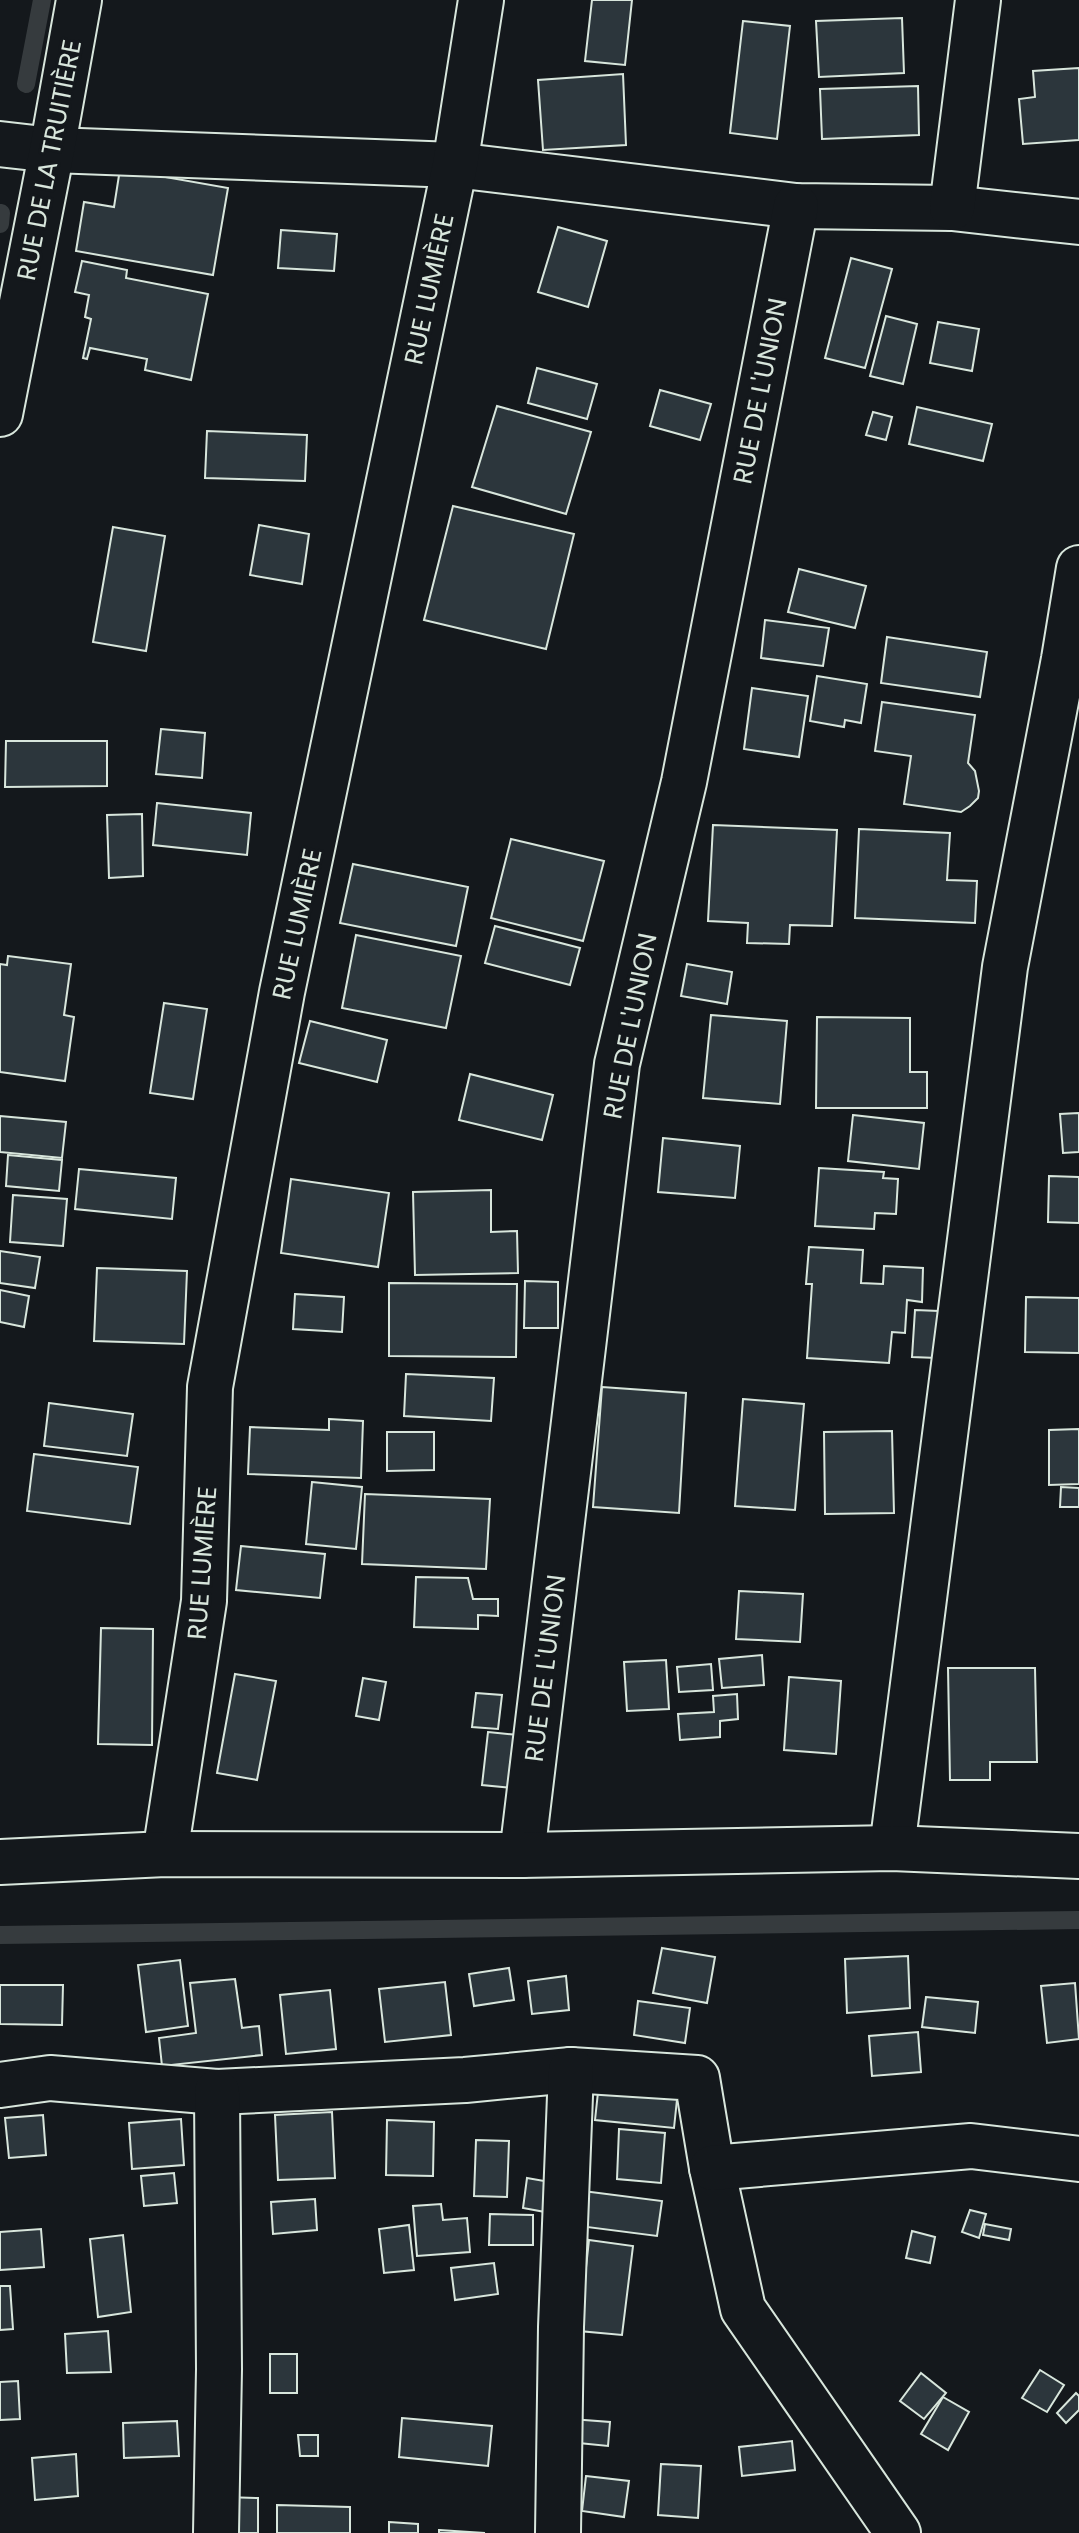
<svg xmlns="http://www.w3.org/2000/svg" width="1079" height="2533" viewBox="0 0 1079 2533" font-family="Poppins,sans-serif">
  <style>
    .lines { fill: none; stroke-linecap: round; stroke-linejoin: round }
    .stream { stroke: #363b3e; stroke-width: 18 }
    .building { fill: #2c363c; stroke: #d8e6dc; stroke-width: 2 }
    .minor-casing { stroke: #d8e6dc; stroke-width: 48 }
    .minor { stroke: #14181c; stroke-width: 44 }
    .labels { text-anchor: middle; stroke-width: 6; stroke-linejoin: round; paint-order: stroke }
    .street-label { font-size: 26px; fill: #d8e6dc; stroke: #14181c }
  </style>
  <rect width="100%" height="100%" fill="#14181c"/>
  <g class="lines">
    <g class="stream">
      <polyline points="26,84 42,0"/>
      <polyline points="0,224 1,213"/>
      <polyline points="0,1935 1079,1920"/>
    </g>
  </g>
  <g class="building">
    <polygon points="592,0 632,0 625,65 585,61"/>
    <polygon points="902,18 904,73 819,77 816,21"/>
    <polygon points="743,21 790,26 777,139 730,133"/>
    <polygon points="1079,68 1079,140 1023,144 1019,99 1035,97 1033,71"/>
    <polygon points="623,74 626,145 543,150 538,80"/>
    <polygon points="918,86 919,135 822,139 820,89"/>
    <polygon points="120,169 228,188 213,275 76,251 84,202 114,207"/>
    <polygon points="558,227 607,241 588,307 538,292"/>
    <polygon points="281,230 337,234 334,271 278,268"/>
    <polygon points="851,258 892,269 865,368 825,358"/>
    <polygon points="82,261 127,270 126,278 208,294 191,380 145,370 147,359 90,348 87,359 83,358 91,319 85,317 89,295 75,292"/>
    <polygon points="886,316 917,324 903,384 870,376"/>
    <polygon points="938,322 979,329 972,371 930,363"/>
    <polygon points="537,368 597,384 587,419 528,403"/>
    <polygon points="660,390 711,404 700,440 650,426"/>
    <polygon points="497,406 591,432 566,514 472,487"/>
    <polygon points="917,407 992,424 983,461 909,444"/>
    <polygon points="873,412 892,417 886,440 866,435"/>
    <polygon points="207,431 307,435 305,481 205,478"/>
    <polygon points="453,506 574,534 546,649 424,620"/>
    <polygon points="259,525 309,534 302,584 250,575"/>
    <polygon points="113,527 165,536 146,651 93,642"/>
    <polygon points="799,569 866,586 855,628 788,612"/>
    <polygon points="765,620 829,628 823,666 761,658"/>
    <polygon points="887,637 987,652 980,697 881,683"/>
    <polygon points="817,676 867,684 861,723 845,720 844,727 810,721"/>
    <polygon points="752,688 808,696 799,757 744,749"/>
    <polygon points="882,702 975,715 968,763 975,771 979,791 978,798 970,806 961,812 904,804 911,756 875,751"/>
    <polygon points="161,729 205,733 202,778 156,774"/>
    <polygon points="6,741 107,741 107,786 5,787"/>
    <polygon points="157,803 251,813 247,855 153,845"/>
    <polygon points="142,814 143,876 109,878 107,815"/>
    <polygon points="713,825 837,830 832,926 790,925 789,944 747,943 748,923 708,921"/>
    <polygon points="859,829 950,833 947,880 977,881 975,923 855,918"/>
    <polygon points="511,839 604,861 583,941 491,918"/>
    <polygon points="353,864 468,887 456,946 340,923"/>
    <polygon points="495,926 580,948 570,985 485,963"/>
    <polygon points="356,935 461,956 446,1028 342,1008"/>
    <polygon points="8,956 71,964 64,1015 74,1017 65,1081 0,1072 0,964 7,965"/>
    <polygon points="687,964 732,972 727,1004 681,996"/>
    <polygon points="164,1003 207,1009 193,1099 150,1093"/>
    <polygon points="711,1015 787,1021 780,1104 703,1098"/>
    <polygon points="817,1017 910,1018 910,1072 927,1072 927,1108 816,1108"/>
    <polygon points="310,1021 387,1040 377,1082 299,1063"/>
    <polygon points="470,1074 553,1095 542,1140 459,1120"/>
    <polygon points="1079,1113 1079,1152 1063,1153 1060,1114"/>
    <polygon points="853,1115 924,1123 919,1169 848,1161"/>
    <polygon points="0,1116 66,1122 62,1158 0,1152"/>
    <polygon points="663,1138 740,1146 735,1198 658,1192"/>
    <polygon points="8,1155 62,1160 59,1191 6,1186"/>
    <polygon points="819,1168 884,1172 883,1178 898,1179 896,1214 875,1213 874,1229 815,1226"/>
    <polygon points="79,1169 176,1178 172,1219 75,1209"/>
    <polygon points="1049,1176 1079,1177 1079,1223 1048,1222"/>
    <polygon points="291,1179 389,1193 378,1267 281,1253"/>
    <polygon points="491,1190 491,1232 517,1231 518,1273 415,1275 413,1192"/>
    <polygon points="13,1195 67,1199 63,1246 10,1242"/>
    <polygon points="809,1247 863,1250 861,1283 883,1284 884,1266 923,1268 922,1302 907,1300 905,1333 892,1332 889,1363 807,1358 812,1284 806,1284"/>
    <polygon points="0,1251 40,1257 35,1288 0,1283"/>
    <polygon points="97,1268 187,1271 184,1344 94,1341"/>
    <polygon points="525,1281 558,1282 558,1328 524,1328"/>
    <polygon points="389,1283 517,1284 516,1357 389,1356"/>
    <polygon points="0,1290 29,1296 24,1327 0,1322"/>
    <polygon points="295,1294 344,1297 342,1332 293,1329"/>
    <polygon points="1026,1297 1079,1298 1079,1353 1025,1352"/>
    <polygon points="915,1310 939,1311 937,1358 912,1357"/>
    <polygon points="406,1374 494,1378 491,1421 404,1416"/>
    <polygon points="602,1387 686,1393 679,1513 593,1507"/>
    <polygon points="743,1399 804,1404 795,1510 735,1506"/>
    <polygon points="49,1403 133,1414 127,1456 44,1446"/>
    <polygon points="329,1419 363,1421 361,1478 248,1474 250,1427 329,1430"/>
    <polygon points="1079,1429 1079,1484 1049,1485 1049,1430"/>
    <polygon points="892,1431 894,1513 825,1514 824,1432"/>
    <polygon points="387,1432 434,1432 434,1470 387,1471"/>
    <polygon points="34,1454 138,1467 130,1524 27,1511"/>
    <polygon points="312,1482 362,1487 356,1549 306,1544"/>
    <polygon points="1061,1487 1079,1488 1079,1507 1060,1507"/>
    <polygon points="365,1494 490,1499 486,1569 362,1564"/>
    <polygon points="241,1546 325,1554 320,1598 236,1590"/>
    <polygon points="416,1577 468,1578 473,1599 498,1599 498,1616 478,1615 478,1629 414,1627"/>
    <polygon points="739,1591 803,1594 800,1642 736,1639"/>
    <polygon points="101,1628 153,1629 152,1745 98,1744"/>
    <polygon points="762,1655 764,1685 722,1688 719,1659"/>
    <polygon points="666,1660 669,1709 627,1711 624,1662"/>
    <polygon points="711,1664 713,1690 679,1692 677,1667"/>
    <polygon points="948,1668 1035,1668 1037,1762 990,1762 990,1780 950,1780"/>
    <polygon points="235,1674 276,1681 257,1780 217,1773"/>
    <polygon points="789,1677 841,1681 836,1754 784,1750"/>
    <polygon points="363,1678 386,1682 379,1720 356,1716"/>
    <polygon points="476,1693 502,1695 498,1729 472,1727"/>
    <polygon points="737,1694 738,1719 720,1721 720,1737 680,1740 678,1714 714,1712 713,1696"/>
    <polygon points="488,1732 518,1735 513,1788 482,1785"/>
    <polygon points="662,1948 715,1957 707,2003 653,1993"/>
    <polygon points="908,1956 910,2008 847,2013 845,1959"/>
    <polygon points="180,1960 188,2026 146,2032 138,1965"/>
    <polygon points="509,1968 514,2000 474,2006 469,1974"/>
    <polygon points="566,1976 569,2010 532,2014 528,1981"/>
    <polygon points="235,1979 242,2028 259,2026 262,2055 162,2066 159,2038 196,2033 190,1983"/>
    <polygon points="445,1982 451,2035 385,2042 379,1989"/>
    <polygon points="1075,1983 1079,2039 1047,2043 1041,1986"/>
    <polygon points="0,1985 63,1985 62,2025 0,2024"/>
    <polygon points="330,1990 336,2049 286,2054 280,1995"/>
    <polygon points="926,1997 978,2002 975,2033 922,2027"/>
    <polygon points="638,2001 690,2008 685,2043 634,2035"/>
    <polygon points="918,2032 921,2072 872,2076 869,2036"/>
    <polygon points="599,2083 678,2090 674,2128 595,2120"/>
    <polygon points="332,2112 335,2178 278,2180 275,2115"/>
    <polygon points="43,2115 46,2155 9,2158 5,2118"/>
    <polygon points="181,2119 184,2165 132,2169 129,2123"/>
    <polygon points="387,2120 434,2122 433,2176 386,2175"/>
    <polygon points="619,2129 665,2133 661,2183 617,2179"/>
    <polygon points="476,2140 509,2141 507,2197 474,2196"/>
    <polygon points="174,2173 177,2203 144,2206 141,2176"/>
    <polygon points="527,2178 550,2182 545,2212 523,2208"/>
    <polygon points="583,2191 662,2201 657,2236 579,2226"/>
    <polygon points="315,2199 317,2230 273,2234 271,2202"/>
    <polygon points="441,2204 443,2220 467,2218 470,2252 417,2256 413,2206"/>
    <polygon points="970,2210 986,2214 979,2238 962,2232"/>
    <polygon points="490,2214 533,2215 533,2245 489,2245"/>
    <polygon points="985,2224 1011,2229 1009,2240 983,2235"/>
    <polygon points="409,2225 414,2270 384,2273 379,2229"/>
    <polygon points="41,2229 44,2267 0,2270 0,2232"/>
    <polygon points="912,2231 935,2237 930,2263 906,2258"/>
    <polygon points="123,2235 131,2312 98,2317 90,2239"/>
    <polygon points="589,2240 633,2246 622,2335 579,2331"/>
    <polygon points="494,2263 498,2294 455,2300 451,2268"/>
    <polygon points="0,2286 10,2286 13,2329 0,2330"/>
    <polygon points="108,2331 111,2372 67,2373 65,2334"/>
    <rect x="270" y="2354" width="27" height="39"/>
    <polygon points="1040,2370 1064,2385 1047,2412 1022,2398"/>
    <polygon points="921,2373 946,2393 924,2419 900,2401"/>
    <polygon points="18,2381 20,2419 0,2420 0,2382"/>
    <polygon points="1076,2393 1079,2396 1079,2410 1066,2423 1057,2413"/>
    <polygon points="943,2397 969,2412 948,2450 921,2434"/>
    <polygon points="402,2418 492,2426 488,2466 399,2457"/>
    <polygon points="571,2419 610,2422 608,2446 569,2442"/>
    <polygon points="177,2421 179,2456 124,2458 123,2423"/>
    <polygon points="298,2435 318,2435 318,2456 300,2456"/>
    <polygon points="792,2441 795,2470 742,2476 739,2447"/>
    <polygon points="76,2454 78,2496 35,2500 32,2458"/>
    <polygon points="661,2464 701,2466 698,2518 658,2515"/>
    <polygon points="586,2476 629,2481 624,2517 582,2511"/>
    <polygon points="225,2497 258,2498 258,2533 224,2533"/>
    <polygon points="277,2505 350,2507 350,2533 277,2533"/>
    <polygon points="389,2522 418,2524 418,2533 389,2533"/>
    <polygon points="439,2530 485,2533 439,2533"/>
  </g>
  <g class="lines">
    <defs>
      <g id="minor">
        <polyline points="0,144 52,150 455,165 796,206 952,208 1079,222"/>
        <polyline points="952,208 978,0"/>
        <polyline points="0,414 52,150 79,0"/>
        <polyline points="892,1848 1005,967 1064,659 1079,568"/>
        <polyline points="165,1854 204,1601 210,1387 282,992 455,165 481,0"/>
        <polyline points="522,1855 617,1064 684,782 796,206"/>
        <polyline points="0,1862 165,1854 522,1855 892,1848 1079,1856"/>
        <polyline points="0,2085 50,2078 217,2092 465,2080 571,2070 697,2078 712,2168 743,2309 898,2533"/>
        <polyline points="712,2168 971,2146 1079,2159"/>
        <polyline points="216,2533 219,2369 217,2092"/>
        <polyline points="558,2533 561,2327 571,2070"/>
      </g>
    </defs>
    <use href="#minor" class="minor-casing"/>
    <use href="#minor" class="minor"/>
  </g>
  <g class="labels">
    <g class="street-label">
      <text transform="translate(49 160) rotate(-79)" y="9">RUE DE LA TRUITIÈRE</text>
      <text transform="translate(429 289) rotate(-78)" y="9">RUE LUMIÈRE</text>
      <text transform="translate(760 391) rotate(-79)" y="9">RUE DE L'UNION</text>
      <text transform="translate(297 924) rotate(-78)" y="9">RUE LUMIÈRE</text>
      <text transform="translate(630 1026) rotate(-79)" y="9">RUE DE L'UNION</text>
      <text transform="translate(202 1563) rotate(-86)" y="9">RUE LUMIÈRE</text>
      <text transform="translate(545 1668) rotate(-83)" y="9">RUE DE L'UNION</text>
    </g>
  </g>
</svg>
